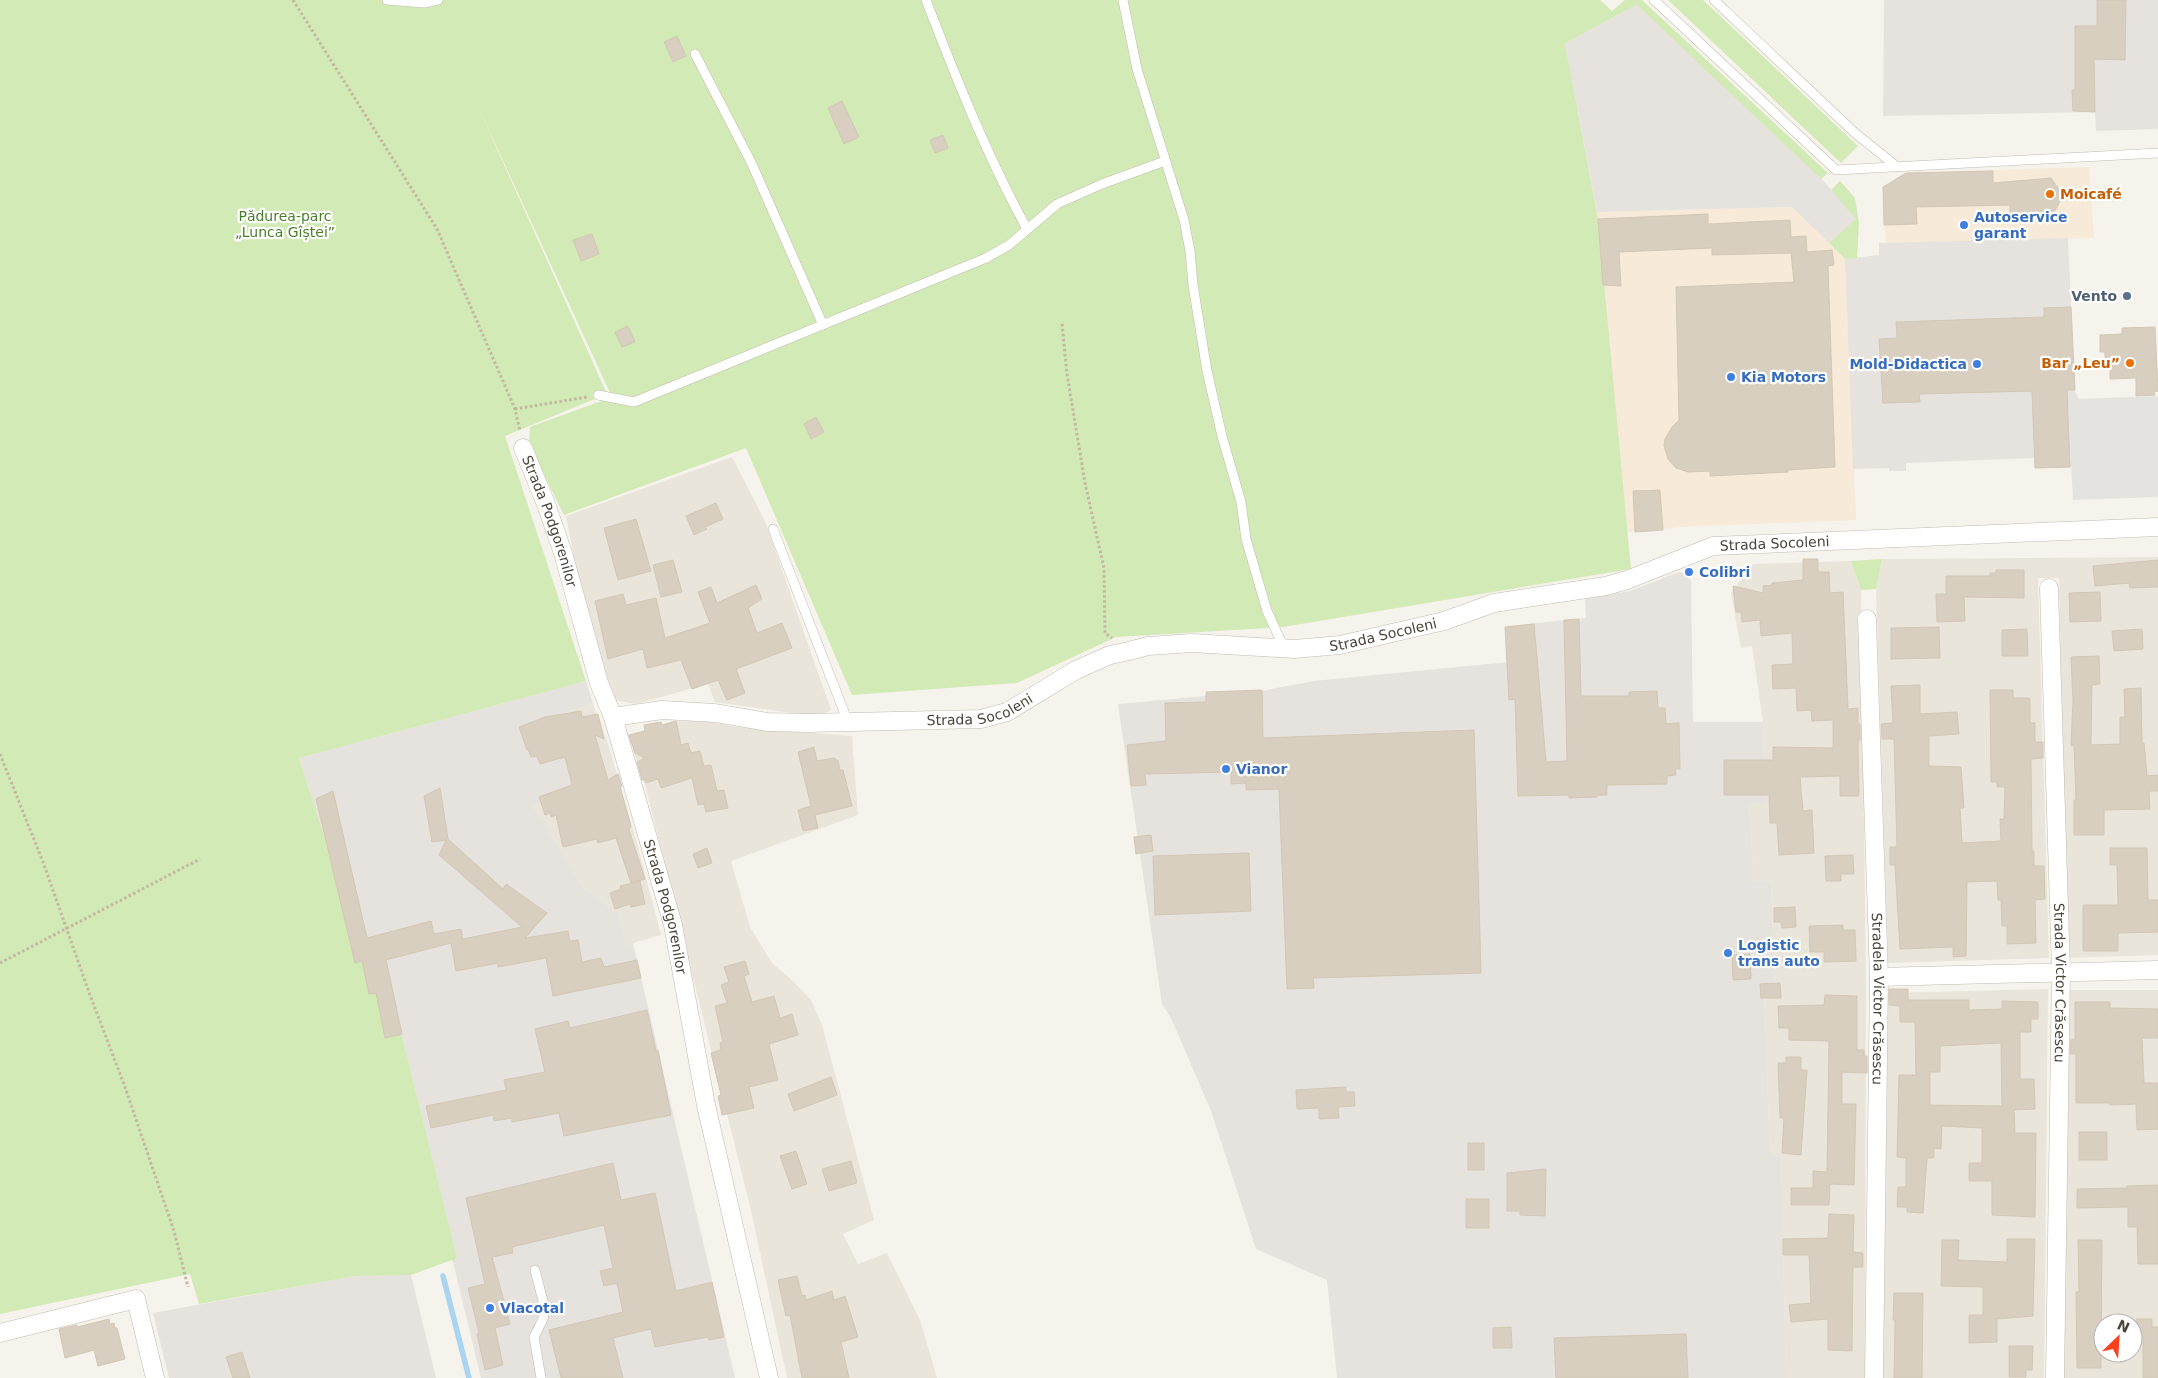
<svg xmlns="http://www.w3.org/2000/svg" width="2158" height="1378" viewBox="0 0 2158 1378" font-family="'DejaVu Sans',sans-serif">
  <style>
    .residential { fill: #eae5da; fill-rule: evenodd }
    .commercial { fill: #f7ead8 }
    .industrial { fill: #e6e2dd }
    .green { fill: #d2eab5 }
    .parking { fill: #e5e3e0 }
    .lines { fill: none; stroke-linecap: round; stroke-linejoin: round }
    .stream { stroke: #a9d4f2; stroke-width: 5.5 }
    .building { fill: #d8cfc1; stroke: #d3c7b4; fill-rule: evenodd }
    .lane-casing { stroke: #c2bbae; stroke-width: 10 }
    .street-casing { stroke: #c2bbae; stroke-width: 19 }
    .path { stroke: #c4b79f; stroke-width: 3; stroke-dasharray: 2.5 2.5; stroke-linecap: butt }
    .lane { stroke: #fff; stroke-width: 9 }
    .street { stroke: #fff; stroke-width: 18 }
    .food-dot { fill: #e8710a; stroke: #fff; stroke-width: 2 }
    .shop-dot { fill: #3f7fe0; stroke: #fff; stroke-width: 2 }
    .service-dot { fill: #5c6f8a; stroke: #fff; stroke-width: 2 }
    .labels { text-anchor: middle; stroke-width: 4.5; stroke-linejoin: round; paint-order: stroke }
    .food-label { font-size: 14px; font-weight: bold; fill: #c56008; stroke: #fff; text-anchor: start }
    .park-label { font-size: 14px; fill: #4a7f2a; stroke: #fff }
    .shop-label { font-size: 14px; font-weight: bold; fill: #366cbe; stroke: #fff; text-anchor: start }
    .service-label { font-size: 14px; font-weight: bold; fill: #4e5e75; stroke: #fff; text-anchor: end }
    .street-label { font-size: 14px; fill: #4b4439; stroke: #fff }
  </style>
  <rect width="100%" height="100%" fill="#f6f3ec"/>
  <g class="residential">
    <polygon points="732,457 765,521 831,710 820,717 715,702 708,684 636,704 614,700 582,597 566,516"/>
    <polygon points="2158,557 2158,955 2067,958 2059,578 2038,578 2049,958 1888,963 1876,589 1882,559"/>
    <polygon points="1851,561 1861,590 1866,982 1865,1378 1786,1378 1781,1156 1770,1155 1764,985 1775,984 1771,883 1754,883 1749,803 1765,803 1763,722 1752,646 1741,648 1731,593 1753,564"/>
    <polygon points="593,704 608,744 635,836 661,935 626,945 618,913 583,888 531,806 570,756 540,762 530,757 519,726"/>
    <polygon points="698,720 737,727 852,736 858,815 731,861 750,927 772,963 793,981 811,1000 822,1025 874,1220 843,1234 858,1264 887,1253 920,1320 937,1378 787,1378 750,1206 644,781 628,735 673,722"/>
    <polygon points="2048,989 2044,1378 1883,1378 1888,993"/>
    <path d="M2069,990H2158V1378H2063ZM2103,1323H2133V1353H2103Z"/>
  </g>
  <g class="commercial">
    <polygon points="2089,167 2094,238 1886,243 1883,187 1906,173"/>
    <polygon points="1792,207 1845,259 1856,520 1682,527 1627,532 1597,212"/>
  </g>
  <g class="industrial">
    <polygon points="1884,0 2158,0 2158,129 2096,131 2095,112 1883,116"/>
    <polygon points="1637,5 1814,170 1857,219 1829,243 1792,207 1597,212 1565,43"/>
    <polygon points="2068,238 2075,392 2067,392 2071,467 2035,468 2034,458 1906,463 1906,471 1889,471 1889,468 1853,469 1845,259 1879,255 1879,243"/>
    <polygon points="1679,572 1686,573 1691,581 1693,722 1763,722 1765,803 1749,803 1754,882 1771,883 1775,984 1764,985 1770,1155 1781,1156 1786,1378 1337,1378 1327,1280 1256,1249 1211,1111 1171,1018 1162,1004 1118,704 1261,691 1314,681 1509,662 1508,626 1586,618 1585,599 1630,591"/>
    <polygon points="586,681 593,704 520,726 530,757 537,756 541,762 571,756 579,789 532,806 583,888 618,913 626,945 633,943 735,1378 481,1378 453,1262 457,1257 382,957 357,961 324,836 299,758"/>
    <polygon points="411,1275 436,1378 169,1378 153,1313 355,1276"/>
  </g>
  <g class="green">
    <polygon points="0,0 1600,0 1612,11 1625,0 1642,0 1828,173 1821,179 1637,5 1565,43 1598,219 1631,569 1283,627 1116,637 1017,683 852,695 746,448 564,515 529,445 530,427 612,397 475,100 607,394 505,436 586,681 299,758 324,836 357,961 382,956 457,1257 453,1262 452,1260 411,1275 355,1276 199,1304 190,1274 0,1314"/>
    <polygon points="1668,0 1703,0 1858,146 1841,163"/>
    <polygon points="1840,181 1855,198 1859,223 1857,258 1845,259 1829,243 1856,219 1831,190"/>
    <polygon points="1882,559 1876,589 1861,590 1851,561"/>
  </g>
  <polygon class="parking" points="2067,392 2075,392 2079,399 2158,396 2158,497 2073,500"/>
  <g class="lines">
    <polyline class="stream" points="443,1276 469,1378"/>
  </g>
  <g class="building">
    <polygon points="2097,0 2126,0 2125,60 2094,59 2095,112 2073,111 2072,90 2075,90 2075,26 2097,26"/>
    <polygon points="677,36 686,56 673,62 664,42"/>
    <polygon points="842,101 859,137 844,144 828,108"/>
    <polygon points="943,135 948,148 935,153 930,140"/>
    <polygon points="1993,171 1993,183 2051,178 2063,195 2055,211 2010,214 2010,205 1916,207 1917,224 1884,225 1883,187 1906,173"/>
    <polygon points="1708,214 1708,224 1790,220 1791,237 1806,236 1807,252 1832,250 1834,265 1828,266 1835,467 1788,470 1788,472 1710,476 1710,471 1688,472 1676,468 1668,459 1664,446 1665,439 1672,427 1679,420 1676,287 1794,282 1791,253 1712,255 1712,248 1619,252 1621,286 1603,285 1598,219"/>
    <polygon points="592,234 599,254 581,261 573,240"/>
    <polygon points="2071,307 2075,390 2067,390 2070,467 2035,468 2032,391 1919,394 1920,402 1883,403 1879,339 1897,338 1896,322 2044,317 2044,308"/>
    <polygon points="628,326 635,342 622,347 615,332"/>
    <polygon points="2155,327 2158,391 2154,392 2155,395 2136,396 2136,378 2110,379 2110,365 2105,365 2105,352 2100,352 2100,335 2122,334 2122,328"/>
    <polygon points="816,417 824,432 811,439 804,424"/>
    <polygon points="1660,490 1663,530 1635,532 1633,491"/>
    <polygon points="716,503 723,519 705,527 707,529 694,535 686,516"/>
    <polygon points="636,519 651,571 618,580 604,528"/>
    <polygon points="1803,559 1818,559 1818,572 1829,572 1830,593 1843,592 1848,709 1858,708 1858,724 1860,724 1860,740 1858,740 1859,796 1840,796 1840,776 1800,777 1803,811 1812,810 1814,853 1779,855 1777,823 1770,823 1769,795 1724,795 1724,760 1773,760 1773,747 1833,748 1833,720 1812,721 1811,710 1797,711 1796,688 1773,689 1772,665 1793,664 1792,633 1761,636 1760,620 1742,622 1741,612 1736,612 1733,586 1763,593 1763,586 1772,585 1772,583 1803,580"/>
    <polygon points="673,560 682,592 661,597 653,565"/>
    <polygon points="2158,560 2158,587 2130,588 2129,583 2095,586 2093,566"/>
    <polygon points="1996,570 2024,570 2024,598 1964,597 1965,621 1937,622 1936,594 1946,594 1946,576 1990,576 1990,573 1996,573"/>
    <polygon points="756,585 762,599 748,608 757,633 782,623 792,648 736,669 745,693 727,700 718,680 692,689 681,660 647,668 643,649 608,659 595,601 623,594 626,605 656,598 665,638 710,623 698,592 711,587 717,603"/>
    <polygon points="2100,592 2101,621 2070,622 2069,593"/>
    <polygon points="1579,619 1581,696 1629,696 1629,692 1657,691 1658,708 1665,708 1666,724 1679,723 1680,769 1675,769 1676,775 1667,776 1667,784 1607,785 1607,795 1597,795 1597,797 1569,798 1569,795 1518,796 1515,699 1509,700 1505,627 1534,624 1546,762 1567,761 1564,620"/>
    <polygon points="1939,627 1940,658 1891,659 1891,628"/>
    <polygon points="2027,629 2028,656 2002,656 2002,630"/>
    <polygon points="2142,629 2143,649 2114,651 2112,631"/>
    <polygon points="2099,656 2100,684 2092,685 2091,745 2120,744 2120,717 2125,717 2124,689 2141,688 2142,743 2144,743 2147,776 2158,775 2158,791 2149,791 2150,809 2104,810 2104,835 2074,835 2074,800 2076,800 2074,745 2071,746 2073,701 2071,657"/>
    <polygon points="1920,685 1920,714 1957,712 1959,734 1929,736 1929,766 1961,767 1964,808 1960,808 1962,843 2001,841 2000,819 2004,819 2005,787 1997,787 1997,782 1991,782 1990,690 2013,690 2013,698 2030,698 2030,723 2035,723 2035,742 2043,742 2043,758 2031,759 2032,851 2034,851 2034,866 2044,866 2045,899 2035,900 2036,943 2007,944 2007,926 2002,926 2001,900 1998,900 1997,881 1967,882 1966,956 1953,957 1953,947 1900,949 1895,865 1890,865 1890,847 1897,847 1894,739 1882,739 1881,724 1893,723 1891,686"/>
    <polygon points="1262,690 1263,738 1474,730 1481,973 1313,978 1314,988 1287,989 1279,789 1246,790 1246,783 1231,784 1231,772 1145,774 1146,785 1131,786 1127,745 1166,741 1165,703 1206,702 1206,692"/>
    <polygon points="581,711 582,717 598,714 604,739 595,735 608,780 618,774 622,786 620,787 631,826 629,830 645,879 631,883 616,838 598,843 597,839 563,847 556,815 551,817 550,813 545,815 539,797 572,785 565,757 540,764 537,756 531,757 528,749 527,750 519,727 545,717"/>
    <polygon points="676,721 681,745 688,743 691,753 700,751 704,766 711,765 717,791 724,790 728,808 706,812 704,804 698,805 692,778 661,788 658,779 646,783 645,780 642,780 637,762 645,758 635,753 629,735 645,731 644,725 661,722 662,725"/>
    <polygon points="814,747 817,761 835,758 835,760 838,760 840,770 843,770 852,806 815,815 818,828 803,831 798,810 811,806 798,752"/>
    <polygon points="440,788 448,839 503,889 506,884 547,913 525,938 568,931 570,941 578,940 582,962 601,958 604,967 637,960 641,978 553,996 546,958 498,967 498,963 456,971 451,943 386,960 402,1034 385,1038 376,993 369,994 362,961 355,963 316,799 333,791 367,938 431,921 434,934 461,929 463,939 522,927 439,855 446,840 432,842 424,796"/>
    <polygon points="1151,835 1153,851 1136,854 1134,837"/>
    <polygon points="707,848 712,863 698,868 693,854"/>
    <polygon points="2110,848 2147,848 2148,900 2158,900 2158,932 2118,933 2118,951 2083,951 2083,905 2118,905 2117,865 2110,865"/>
    <polygon points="1249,853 1251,911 1155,915 1153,856"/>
    <polygon points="1853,855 1854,874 1841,874 1841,881 1826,881 1825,856"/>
    <polygon points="640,881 645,904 631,907 630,904 615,909 610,893 621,889 620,886"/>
    <polygon points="1795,907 1796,927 1782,928 1781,922 1774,922 1774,908"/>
    <polygon points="1843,925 1843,930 1855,930 1856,961 1824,962 1824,952 1810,952 1809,926"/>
    <polygon points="1750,954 1751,979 1733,980 1732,955"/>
    <polygon points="745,961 749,974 744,976 752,1002 774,996 780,1018 792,1014 798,1035 769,1044 778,1080 749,1087 754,1108 722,1115 718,1096 721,1095 711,1053 721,1050 720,1043 723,1042 715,1006 727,1003 721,985 729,982 724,967"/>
    <polygon points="1780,983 1781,998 1761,998 1760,984"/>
    <path d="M1889,989H1908V1000H1969V1010L2002,1009V1001L2038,1002V1019H2031V1032H2020V1079H2034L2035,1109L2014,1110L2015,1133H2036L2035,1217L1992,1215V1181H1969V1163H1982V1128L1942,1126L1941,1149L1934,1148V1158H1927L1923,1213L1907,1212V1207H1897L1898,1187H1906V1158L1897,1157L1899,1075H1916L1915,1022H1900V1006L1889,1005ZM2001,1043L2002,1106L1930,1105V1072H1940V1046Z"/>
    <polygon points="1825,995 1857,996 1857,1050 1864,1050 1864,1056 1867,1056 1867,1073 1842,1072 1842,1104 1856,1104 1854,1185 1830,1184 1829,1205 1791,1205 1791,1188 1813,1188 1813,1171 1827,1172 1829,1041 1789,1040 1789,1028 1779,1028 1778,1006 1824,1005"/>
    <polygon points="2075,1002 2110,1002 2110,1008 2158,1009 2158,1038 2142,1038 2144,1083 2158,1083 2158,1129 2137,1130 2136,1104 2110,1105 2110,1103 2076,1103 2076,1054 2070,1054 2071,1040 2075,1039"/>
    <polygon points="647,1010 656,1051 658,1050 671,1115 564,1136 559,1113 512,1122 512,1118 494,1121 493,1115 431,1128 426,1106 506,1090 504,1080 545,1072 535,1029 568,1021 570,1028"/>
    <polygon points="1786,1057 1801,1057 1801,1070 1807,1070 1801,1155 1782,1153 1784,1118 1780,1118 1778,1063 1786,1063"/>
    <polygon points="831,1077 837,1095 794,1111 788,1094"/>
    <polygon points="1346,1087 1346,1092 1354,1092 1355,1106 1338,1107 1339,1118 1319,1119 1319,1108 1297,1109 1296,1090"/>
    <rect x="2079" y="1132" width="28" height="28"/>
    <rect x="1468" y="1143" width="16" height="27"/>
    <polygon points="796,1151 807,1184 792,1189 780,1156"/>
    <polygon points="851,1161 857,1183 829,1191 822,1169"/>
    <polygon points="613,1163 621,1200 655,1193 676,1291 712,1282 724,1337 709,1340 708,1337 655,1347 651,1329 613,1338 623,1378 561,1378 549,1330 623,1312 617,1283 604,1286 600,1271 613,1268 604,1225 512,1247 513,1253 492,1257 510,1324 495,1328 503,1365 485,1370 477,1334 479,1333 468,1288 485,1284 466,1198"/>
    <polygon points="1546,1169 1545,1216 1520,1215 1520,1211 1507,1211 1507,1173"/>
    <polygon points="2158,1185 2158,1264 2138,1264 2137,1227 2128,1227 2128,1207 2077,1208 2077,1189 2127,1188 2127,1186"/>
    <rect x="1466" y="1199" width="23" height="29"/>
    <polygon points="1829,1214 1854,1215 1853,1252 1863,1253 1863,1267 1853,1267 1852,1351 1828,1350 1828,1319 1791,1322 1789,1305 1811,1303 1809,1255 1783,1255 1783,1239 1828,1238"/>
    <polygon points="2007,1239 2035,1239 2033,1316 1997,1319 1997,1342 1969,1343 1969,1315 1983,1315 1983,1287 1941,1286 1942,1240 1959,1240 1958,1260 2007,1262"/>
    <polygon points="2078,1240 2102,1240 2101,1368 2077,1368 2076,1292 2079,1292"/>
    <polygon points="797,1276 802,1296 805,1295 806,1300 832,1291 834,1300 845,1296 858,1337 841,1342 849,1378 802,1378 790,1315 786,1316 778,1280"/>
    <polygon points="1894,1293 1923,1293 1922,1378 1894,1378 1895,1320 1893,1320"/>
    <polygon points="109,1319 110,1324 114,1323 115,1328 117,1328 125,1359 98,1366 94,1350 65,1358 59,1329 77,1325 77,1327"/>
    <polygon points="2136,1319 2152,1319 2152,1327 2158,1327 2158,1378 2143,1378 2143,1337 2136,1337"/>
    <polygon points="1511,1327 1512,1348 1493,1348 1493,1328"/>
    <polygon points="1686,1334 1688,1378 1556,1378 1554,1338"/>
    <polygon points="2009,1346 2033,1346 2032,1370 2026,1370 2026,1377 2009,1377"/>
    <polygon points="242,1352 250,1378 233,1378 226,1357"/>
  </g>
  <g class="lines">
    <defs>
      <g id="lane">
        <polyline points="387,0 424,3 438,0"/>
        <path d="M926,0C956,78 987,156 1027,229"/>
        <polyline points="1123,0 1137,69 1184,220 1190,251 1193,285 1207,371 1222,436 1241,502 1246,539 1267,611 1284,648"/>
        <polyline points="1654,0 1836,170 2158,153"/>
        <polyline points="1714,0 1855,133 1896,166"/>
        <polyline points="695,54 751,162 823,325"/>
        <polyline points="598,395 634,402 986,258 1009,245 1057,204 1102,184 1165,161"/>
        <polyline points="773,529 848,722"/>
        <polyline points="535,1270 545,1309 543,1319 534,1337 541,1378"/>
      </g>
      <g id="street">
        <path id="s1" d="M523,448L546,504L563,553L599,683L613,717L673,925L706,1105L769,1378"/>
        <path id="s2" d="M2049,588L2061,971L2055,1378"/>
        <path id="s3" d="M1867,619L1879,977L1874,1378"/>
        <path id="s4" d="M613,717L662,710L715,713L767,722L807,723L981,719L1007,712L1076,670L1110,655L1129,651L1148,646L1192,643L1294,649L1340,645L1444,621L1494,603L1606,586L1627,580L1713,546L2158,527"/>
        <polyline points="1879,977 2158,970"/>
        <polyline points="0,1333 136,1299 155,1378"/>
      </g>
    </defs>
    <use href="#lane" class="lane-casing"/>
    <use href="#street" class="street-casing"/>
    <g class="path">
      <polyline points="293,0 437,229 515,409 520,431"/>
      <polyline points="1062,324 1067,374 1085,483 1104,568 1105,633 1112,638"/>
      <polyline points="515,409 587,397"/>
      <polyline points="0,754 43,862 90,995 125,1087 174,1231 188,1287"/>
      <polyline points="0,963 200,859"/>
    </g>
    <use href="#lane" class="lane"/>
    <use href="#street" class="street"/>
  </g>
  <g class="food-dot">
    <circle cx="2050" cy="194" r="5"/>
    <circle cx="2130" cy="363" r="5"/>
  </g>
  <g class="shop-dot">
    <circle cx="1964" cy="225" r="5"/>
    <circle cx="1977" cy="364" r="5"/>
    <circle cx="1731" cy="377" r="5"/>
    <circle cx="1689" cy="572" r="5"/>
    <circle cx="1226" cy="769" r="5"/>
    <circle cx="1728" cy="953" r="5"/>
    <circle cx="490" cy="1308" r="5"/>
  </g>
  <circle class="service-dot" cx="2127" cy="296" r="5"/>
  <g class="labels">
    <g class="food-label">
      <text x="2060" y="199">Moicafé</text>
      <text x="2120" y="368" text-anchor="end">Bar „Leu”</text>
    </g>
    <g class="park-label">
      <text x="285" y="221">Pădurea-parc<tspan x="285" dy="16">„Lunca Gîștei”</tspan></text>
    </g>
    <g class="shop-label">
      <text x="1974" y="222">Autoservice<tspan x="1974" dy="16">garant</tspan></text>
      <text x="1967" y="369" text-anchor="end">Mold-Didactica</text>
      <text x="1741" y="382">Kia Motors</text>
      <text x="1699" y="577">Colibri</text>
      <text x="1236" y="774">Vianor</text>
      <text x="1738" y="950">Logistic<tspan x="1738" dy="16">trans auto</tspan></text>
      <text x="500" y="1313">Vlacotal</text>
    </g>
    <g class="service-label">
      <text x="2117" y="301">Vento</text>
    </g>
    <g class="street-label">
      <text dy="5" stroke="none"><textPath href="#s1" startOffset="78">Strada Podgorenilor</textPath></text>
      <text dy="5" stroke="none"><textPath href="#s4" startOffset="1195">Strada Socoleni</textPath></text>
      <text dy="5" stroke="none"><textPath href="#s4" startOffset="790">Strada Socoleni</textPath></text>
      <text dy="5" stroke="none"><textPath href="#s4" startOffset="370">Strada Socoleni</textPath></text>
      <text dy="5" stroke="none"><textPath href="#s1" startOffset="481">Strada Podgorenilor</textPath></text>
      <text dy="5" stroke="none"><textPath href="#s2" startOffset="395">Strada Victor Crăsescu</textPath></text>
      <text dy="5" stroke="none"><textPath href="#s3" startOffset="380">Stradela Victor Crăsescu</textPath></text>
    </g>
  </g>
  <g transform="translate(2118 1338) rotate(25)"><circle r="24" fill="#ffffff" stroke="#b7b4b0"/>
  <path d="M0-4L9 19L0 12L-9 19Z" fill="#fc3f1d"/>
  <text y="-8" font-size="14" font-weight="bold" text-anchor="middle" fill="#4b4439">N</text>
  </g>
</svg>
